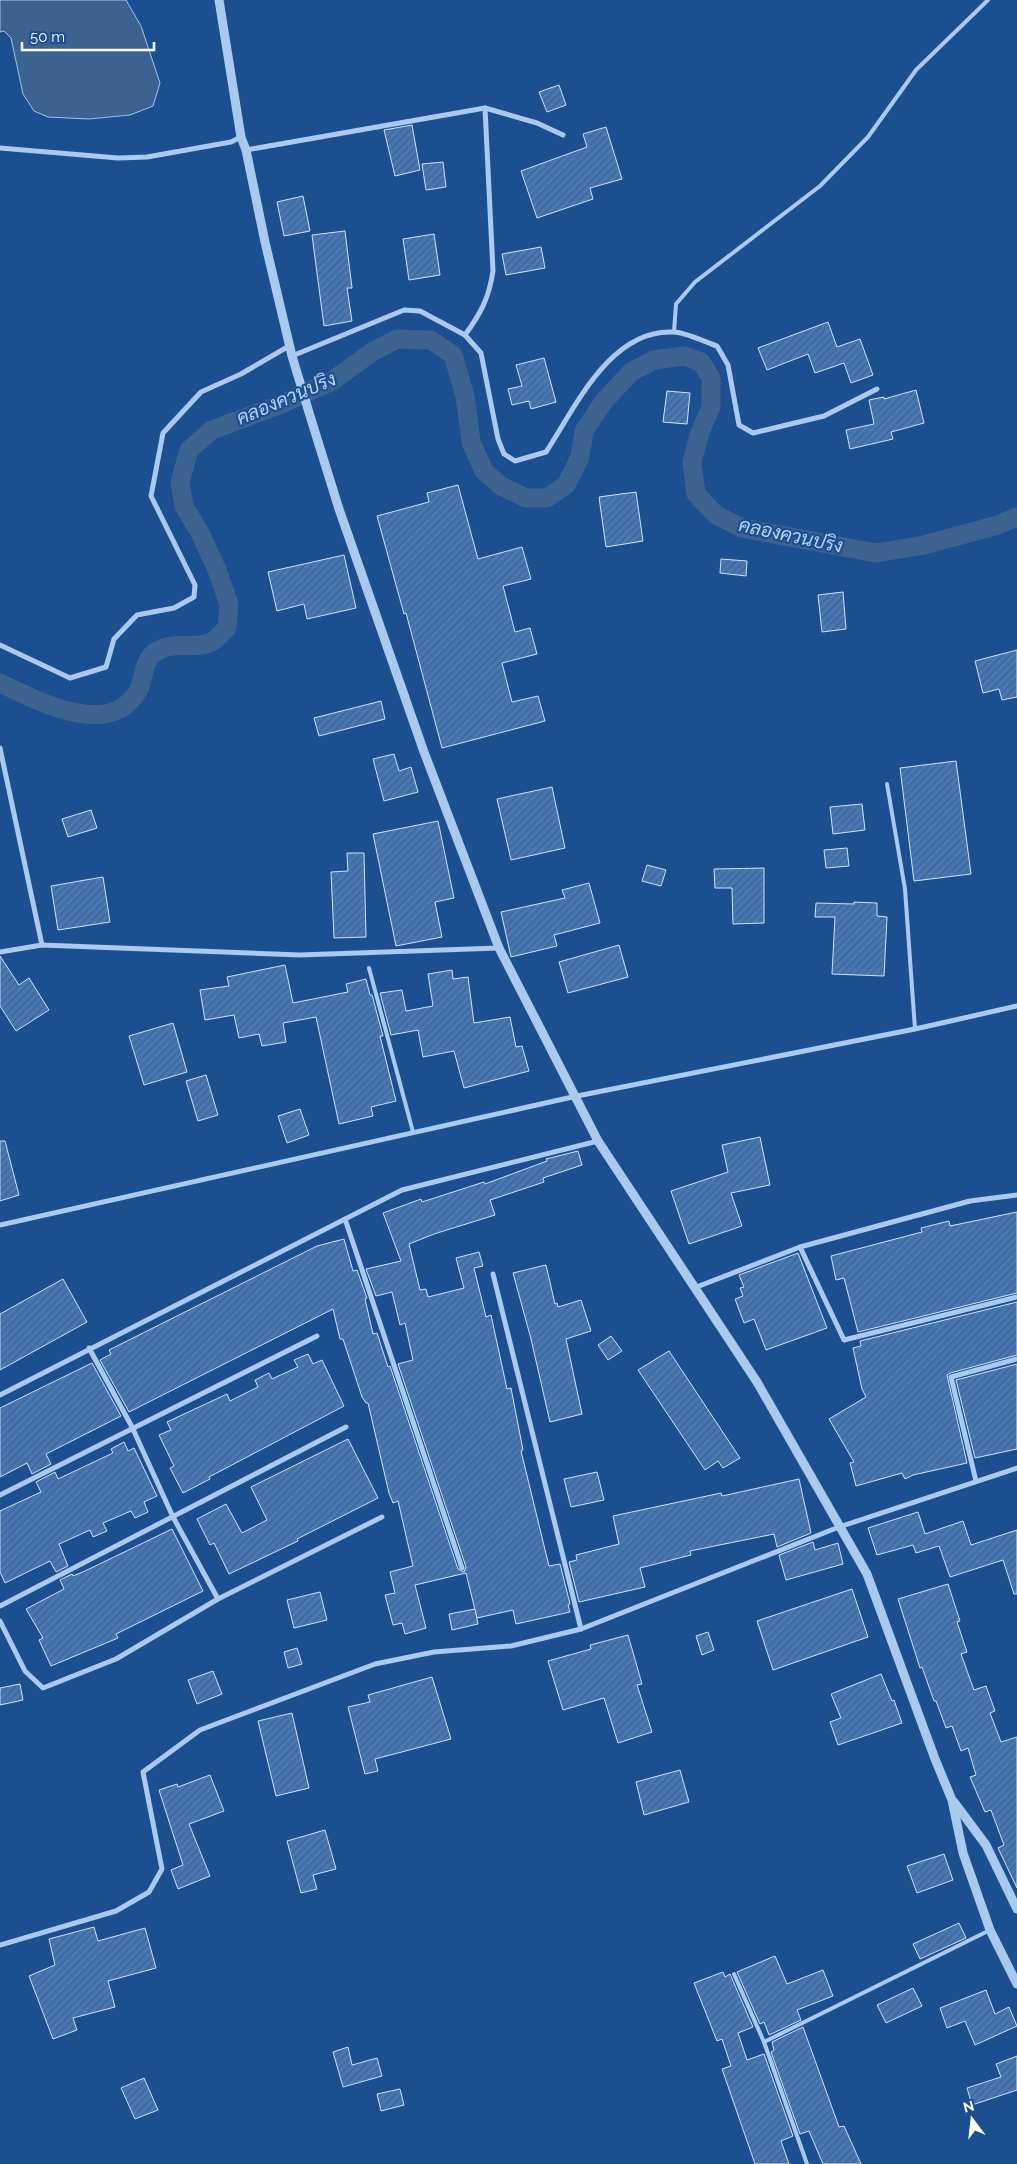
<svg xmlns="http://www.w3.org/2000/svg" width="1017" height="2164" viewBox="0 0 1017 2164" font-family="Raleway,Sarabun,sans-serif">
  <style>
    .water { fill: #3c6290; stroke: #9cc4f0 }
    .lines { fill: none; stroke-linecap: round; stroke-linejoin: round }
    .canal { stroke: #3c6290; stroke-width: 19 }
    .building { fill: url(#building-hatch); stroke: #cfe3fa }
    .service { stroke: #a9c9ee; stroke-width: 4 }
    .minor { stroke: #a9c9ee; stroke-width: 5 }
    .tertiary { stroke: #a9c9ee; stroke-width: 9 }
    .labels { text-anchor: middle; stroke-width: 4.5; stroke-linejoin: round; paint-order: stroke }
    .water-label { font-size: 19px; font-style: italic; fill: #b5d3f5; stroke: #1b4f8f }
  </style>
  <defs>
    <pattern id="building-hatch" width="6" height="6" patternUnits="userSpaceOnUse" patternTransform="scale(1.25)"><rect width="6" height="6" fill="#4478b7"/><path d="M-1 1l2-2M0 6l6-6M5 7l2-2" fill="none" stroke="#486282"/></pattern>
  </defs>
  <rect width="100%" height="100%" fill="#1b4f8f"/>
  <polygon class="water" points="0,0 126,0 141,26 160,83 153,106 130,115 89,119 48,117 34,111 23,94 11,38 4,31 0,32"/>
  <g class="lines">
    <path class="canal" d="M0,683C38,701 109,740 138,691C145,678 142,660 157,651C175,640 198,651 213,641C218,638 223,632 227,628L229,604L217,570L200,533L184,506L180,482L189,450L212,430L279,405L332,381L372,352L397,339L431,340L453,355L465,396L471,442L484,471L501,486L526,498H547L566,485L580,457L584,431L604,401L631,372L654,360L684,356L701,362L711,378V407L700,432L692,462L696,494L716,515L742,528L876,553L924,545L998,525L1017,517"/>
  </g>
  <g class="building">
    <polygon points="559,85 566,105 547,112 539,92"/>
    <polygon points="412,125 420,170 395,176 384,130"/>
    <polygon points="606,127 622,179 590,188 593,199 537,218 521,171 587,147 583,134"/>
    <polygon points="443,162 446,187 426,190 422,164"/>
    <polygon points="303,196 310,231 284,236 277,202"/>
    <polygon points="345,231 352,288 347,288 352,321 324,326 312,235"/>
    <polygon points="434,234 440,275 409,280 403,239"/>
    <polygon points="541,247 545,268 506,275 502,254"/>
    <polygon points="828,322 837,347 860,339 873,375 851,383 844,363 815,373 808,354 767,370 758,348"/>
    <polygon points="544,358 556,402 531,409 529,401 512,405 508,389 522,386 516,365"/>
    <polygon points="916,390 924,423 891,432 893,439 850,449 846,430 874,424 869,400 884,397 884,399"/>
    <polygon points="667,391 690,393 687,424 663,422"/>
    <polygon points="458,485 478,559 522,547 531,579 503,586 515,632 530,628 537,654 502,663 512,702 538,696 545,721 442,748 406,613 404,614 377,516 429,502 427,493"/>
    <polygon points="636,492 643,541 606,547 599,497"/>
    <polygon points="344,555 356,608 307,619 304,604 277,611 268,572"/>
    <polygon points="721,559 747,561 746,576 720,573"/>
    <polygon points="843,592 846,629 822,632 818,595"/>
    <polygon points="1017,650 1017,697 1002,700 999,689 983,693 975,661"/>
    <polygon points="381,701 385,719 319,736 314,718"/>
    <polygon points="394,754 399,771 411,767 418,792 384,801 373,759"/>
    <polygon points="956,761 971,874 914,881 900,768"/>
    <polygon points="552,787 565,848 511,860 497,799"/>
    <polygon points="862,804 865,830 833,834 830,807"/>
    <polygon points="91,810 97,828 68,837 62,819"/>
    <polygon points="438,821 454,898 435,902 442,937 396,946 373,834"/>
    <polygon points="847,848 849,866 826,868 824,850"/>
    <polygon points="347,853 364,853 366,937 334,938 331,872 348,871"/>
    <polygon points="647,865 666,870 661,886 642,881"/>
    <polygon points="764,868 764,923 733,924 732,888 715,888 714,869"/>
    <polygon points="103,877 110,922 58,930 51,886"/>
    <polygon points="589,883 600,923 554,935 557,946 511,957 501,912 565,898 562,890"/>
    <polygon points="854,902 877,903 877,916 887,917 884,976 832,974 835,917 815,917 816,903 854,904"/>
    <polygon points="619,945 628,977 568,993 559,962"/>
    <polygon points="0,956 19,985 29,978 49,1010 16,1031 0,1006"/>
    <polygon points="285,965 293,1003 348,992 346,984 366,979 370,995 372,995 383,1036 380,1036 396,1101 371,1107 373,1116 339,1124 316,1017 283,1023 286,1042 262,1046 259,1034 239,1038 234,1015 205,1020 200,990 229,986 227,977"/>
    <polygon points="452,970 453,979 468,977 474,1023 510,1017 516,1047 522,1046 529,1071 464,1088 454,1051 423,1057 418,1030 391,1035 380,993 402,990 406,1011 433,1006 428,974"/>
    <polygon points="173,1023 187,1072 144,1085 129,1036"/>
    <polygon points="206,1075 218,1115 198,1121 186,1081"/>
    <polygon points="300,1109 309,1135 287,1143 278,1116"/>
    <polygon points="760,1137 770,1185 731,1193 742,1226 689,1244 671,1191 728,1172 722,1145"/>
    <polygon points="0,1141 5,1141 19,1195 0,1201"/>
    <polygon points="578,1151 582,1165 543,1178 544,1182 490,1200 495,1215 434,1234 409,1244 420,1290 426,1289 428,1297 464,1288 456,1258 479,1252 483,1266 474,1268 486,1317 491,1315 507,1389 511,1388 523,1450 521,1451 549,1566 560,1564 570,1604 568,1605 570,1612 516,1624 513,1610 477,1618 466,1573 415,1585 426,1628 405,1634 402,1623 393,1625 385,1595 395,1593 390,1572 413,1566 398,1501 393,1503 389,1493 368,1403 366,1403 362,1397 343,1339 340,1339 333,1309 129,1412 100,1360 111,1354 109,1350 317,1246 344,1239 353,1271 357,1270 367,1298 365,1299 373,1334 377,1333 388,1367 390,1366 458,1569 464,1572 466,1567 398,1364 413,1360 405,1323 400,1325 392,1292 376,1296 366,1269 401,1261 383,1213 421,1199 422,1202 484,1182 485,1184 547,1161 546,1159"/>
    <polygon points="1017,1212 1017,1293 858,1332 844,1278 836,1280 831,1256 922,1232 921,1228 949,1221 950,1226"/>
    <polygon points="798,1253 827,1328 766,1350 754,1319 744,1323 735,1299 743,1296 740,1288 744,1287 739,1275"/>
    <polygon points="546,1265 555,1304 557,1303 558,1307 581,1300 591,1331 566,1339 582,1414 550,1422 531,1339 513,1273"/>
    <polygon points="63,1279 87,1322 0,1370 0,1314"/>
    <polygon points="1017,1302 1017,1355 950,1373 947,1375 967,1463 913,1475 905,1479 902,1473 856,1486 850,1463 854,1462 829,1419 866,1397 862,1389 853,1348 861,1346 860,1341"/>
    <polygon points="611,1336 622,1351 608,1360 598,1345"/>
    <polygon points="669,1351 740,1458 723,1468 718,1461 705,1470 638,1370"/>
    <polygon points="308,1354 313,1364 322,1360 344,1406 209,1477 210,1479 183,1493 170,1468 174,1466 159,1435 171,1430 167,1422 227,1394 230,1401 258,1387 255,1380 269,1373 272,1379 298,1367 294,1360"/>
    <polygon points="92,1363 121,1416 46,1454 51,1464 32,1474 27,1463 0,1477 0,1408"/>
    <polygon points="1017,1364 1017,1449 975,1458 956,1380"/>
    <polygon points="348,1439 378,1498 297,1539 298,1541 229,1574 214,1543 210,1545 197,1519 226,1504 242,1533 267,1520 251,1487"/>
    <polygon points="124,1442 128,1451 134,1448 157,1496 144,1502 148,1512 135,1518 131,1511 103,1523 107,1531 93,1537 90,1530 59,1544 68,1566 56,1572 50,1561 5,1583 0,1572 0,1511 41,1492 36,1482 55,1472 58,1479 113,1453 111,1449"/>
    <polygon points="597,1472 604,1500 571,1507 564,1479"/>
    <polygon points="799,1479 811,1533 777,1547 774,1534 690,1551 691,1555 640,1568 645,1587 579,1602 569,1562 577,1560 576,1555 619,1544 613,1516 721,1493 722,1496"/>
    <polygon points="918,1512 925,1534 963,1521 971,1545 1017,1530 1017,1594 1014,1594 1003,1560 950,1577 939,1546 916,1553 913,1545 877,1555 868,1528"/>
    <polygon points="172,1529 203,1591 116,1634 118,1638 51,1666 39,1640 43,1638 26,1609 64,1589 60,1580 72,1574 73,1576 85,1571"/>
    <polygon points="813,1542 815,1550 838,1543 843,1564 786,1580 779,1555"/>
    <polygon points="948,1584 960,1621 957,1622 967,1652 961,1654 974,1690 986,1686 995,1711 990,1713 1001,1742 1017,1737 1017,1888 998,1848 1004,1845 991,1810 985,1812 970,1777 976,1775 968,1748 961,1751 952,1726 946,1728 936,1701 934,1701 922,1667 920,1668 898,1599"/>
    <polygon points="852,1589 868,1637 773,1670 757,1621"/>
    <polygon points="320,1592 327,1620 294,1628 287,1600"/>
    <polygon points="475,1609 478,1624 452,1630 449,1614"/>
    <polygon points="708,1632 714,1650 702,1655 696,1636"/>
    <polygon points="628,1635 642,1684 637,1685 652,1732 618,1743 604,1698 563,1710 548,1661 591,1649 590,1645"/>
    <polygon points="297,1648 302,1664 288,1668 284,1652"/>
    <polygon points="213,1671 222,1694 197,1704 188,1680"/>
    <polygon points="881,1674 892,1701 894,1700 902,1723 838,1745 830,1722 841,1718 831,1694"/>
    <polygon points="432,1677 451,1739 375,1759 378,1771 365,1774 348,1707 370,1702 368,1695"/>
    <polygon points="20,1684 23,1700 0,1705 0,1688"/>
    <polygon points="292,1713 309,1788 276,1796 258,1721"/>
    <polygon points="680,1770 689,1802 644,1815 636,1782"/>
    <polygon points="210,1775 224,1811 189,1824 210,1876 178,1889 171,1870 183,1865 159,1790 177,1784 178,1787"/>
    <polygon points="325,1830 336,1869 313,1875 317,1889 301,1893 287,1841"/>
    <polygon points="944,1854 953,1880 917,1893 907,1866"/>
    <polygon points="959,1923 966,1938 920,1959 913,1944"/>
    <polygon points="94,1927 98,1941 145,1928 156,1968 108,1981 115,2007 73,2018 77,2030 53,2039 29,1976 55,1965 49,1939"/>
    <polygon points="775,1956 787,1984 823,1970 833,1996 797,2010 801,2020 769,2035 764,2022 760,2024 737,1972"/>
    <polygon points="723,1972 725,1977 730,1974 753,2027 738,2033 747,2060 764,2054 793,2136 781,2141 789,2164 755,2164 722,2069 731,2066 722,2039 717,2041 694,1983"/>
    <polygon points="913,1988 922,2006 886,2023 877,2005"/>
    <polygon points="986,1990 995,2014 1009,2007 1017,2026 975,2045 965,2021 947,2028 940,2008"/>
    <polygon points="803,2027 839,2127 844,2126 861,2164 823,2164 809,2131 800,2134 771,2052 774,2050 772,2042"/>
    <polygon points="348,2047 352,2065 377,2058 382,2076 343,2087 333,2052"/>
    <polygon points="1017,2056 1017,2090 972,2105 967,2088 1001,2077 996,2064"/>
    <polygon points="144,2078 158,2110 135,2119 121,2088"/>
    <polygon points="400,2089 404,2105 381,2111 377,2094"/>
  </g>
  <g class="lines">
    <g class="service">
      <polyline points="674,332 676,304 695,282 820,186 868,137 916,70 988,0"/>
      <polyline points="887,784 905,889 915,1029"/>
      <polyline points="369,968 413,1132"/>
      <polyline points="734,1974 764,2042 807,2164"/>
      <polyline points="764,2042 990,1930"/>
    </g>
    <g class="minor">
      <polyline points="0,148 118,158 147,157 231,142 241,137"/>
      <polyline points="246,150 485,108 537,123 563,135"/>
      <path d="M465,335C481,313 489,298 493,271L485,108"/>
      <path d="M292,356L404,310L420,311L465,335L481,353L498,439L504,454L515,461L546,452C575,408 610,329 673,332C685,332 705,342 717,346L728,365L739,425L753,433L824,416L877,389"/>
      <polyline points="0,645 70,678 106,667 114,639 137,615 174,608 194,597 195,585 151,496 163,433 201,392 241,374 289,346"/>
      <polyline points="0,748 42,945"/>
      <polyline points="0,952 42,945 300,955 499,948"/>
      <polyline points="345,1219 462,1568"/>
      <polyline points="0,1225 577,1096 915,1029 1017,1006"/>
      <polyline points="800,1247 844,1340 1017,1297"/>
      <polyline points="493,1274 581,1629"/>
      <polyline points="694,1288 800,1247 970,1201 1017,1195"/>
      <polyline points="89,1348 132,1427 173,1517 218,1599"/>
      <polyline points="0,1395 402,1190 598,1141"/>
      <polyline points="976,1481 951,1377 1017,1359"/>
      <polyline points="0,1495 317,1336"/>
      <polyline points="0,1606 346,1427"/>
      <polyline points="0,1621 25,1671 43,1688 116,1659 218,1599 382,1517"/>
      <polyline points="0,1945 116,1911 149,1892 162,1869 143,1772 200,1730 375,1664 434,1652 511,1646 581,1629 839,1527 1017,1468"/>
    </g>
    <g class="tertiary">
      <polyline points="219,0 241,137 246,150 265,242 292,356 311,419 339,509 424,752 499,948 598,1141 757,1382 867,1574 935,1759 952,1800 963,1853 990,1930 1017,1984"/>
      <polyline points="954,1802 986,1845 1017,1909"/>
    </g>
  </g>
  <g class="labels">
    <g class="water-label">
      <text transform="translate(286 398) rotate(-23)" y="7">คลองควนปริง</text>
      <text transform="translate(791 535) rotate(12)" y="7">คลองควนปริง</text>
    </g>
  </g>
  <g transform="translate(972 2119) rotate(345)" stroke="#1b4f8f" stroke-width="4" paint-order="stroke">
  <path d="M0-4L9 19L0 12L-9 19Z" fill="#ffffff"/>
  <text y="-8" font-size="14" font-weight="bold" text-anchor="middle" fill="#ffffff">N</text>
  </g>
  <path d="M22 42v8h132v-8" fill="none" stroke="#ffffff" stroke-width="2.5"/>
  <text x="30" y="42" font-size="15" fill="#ffffff" stroke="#1b4f8f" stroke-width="4" paint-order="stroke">50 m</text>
</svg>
